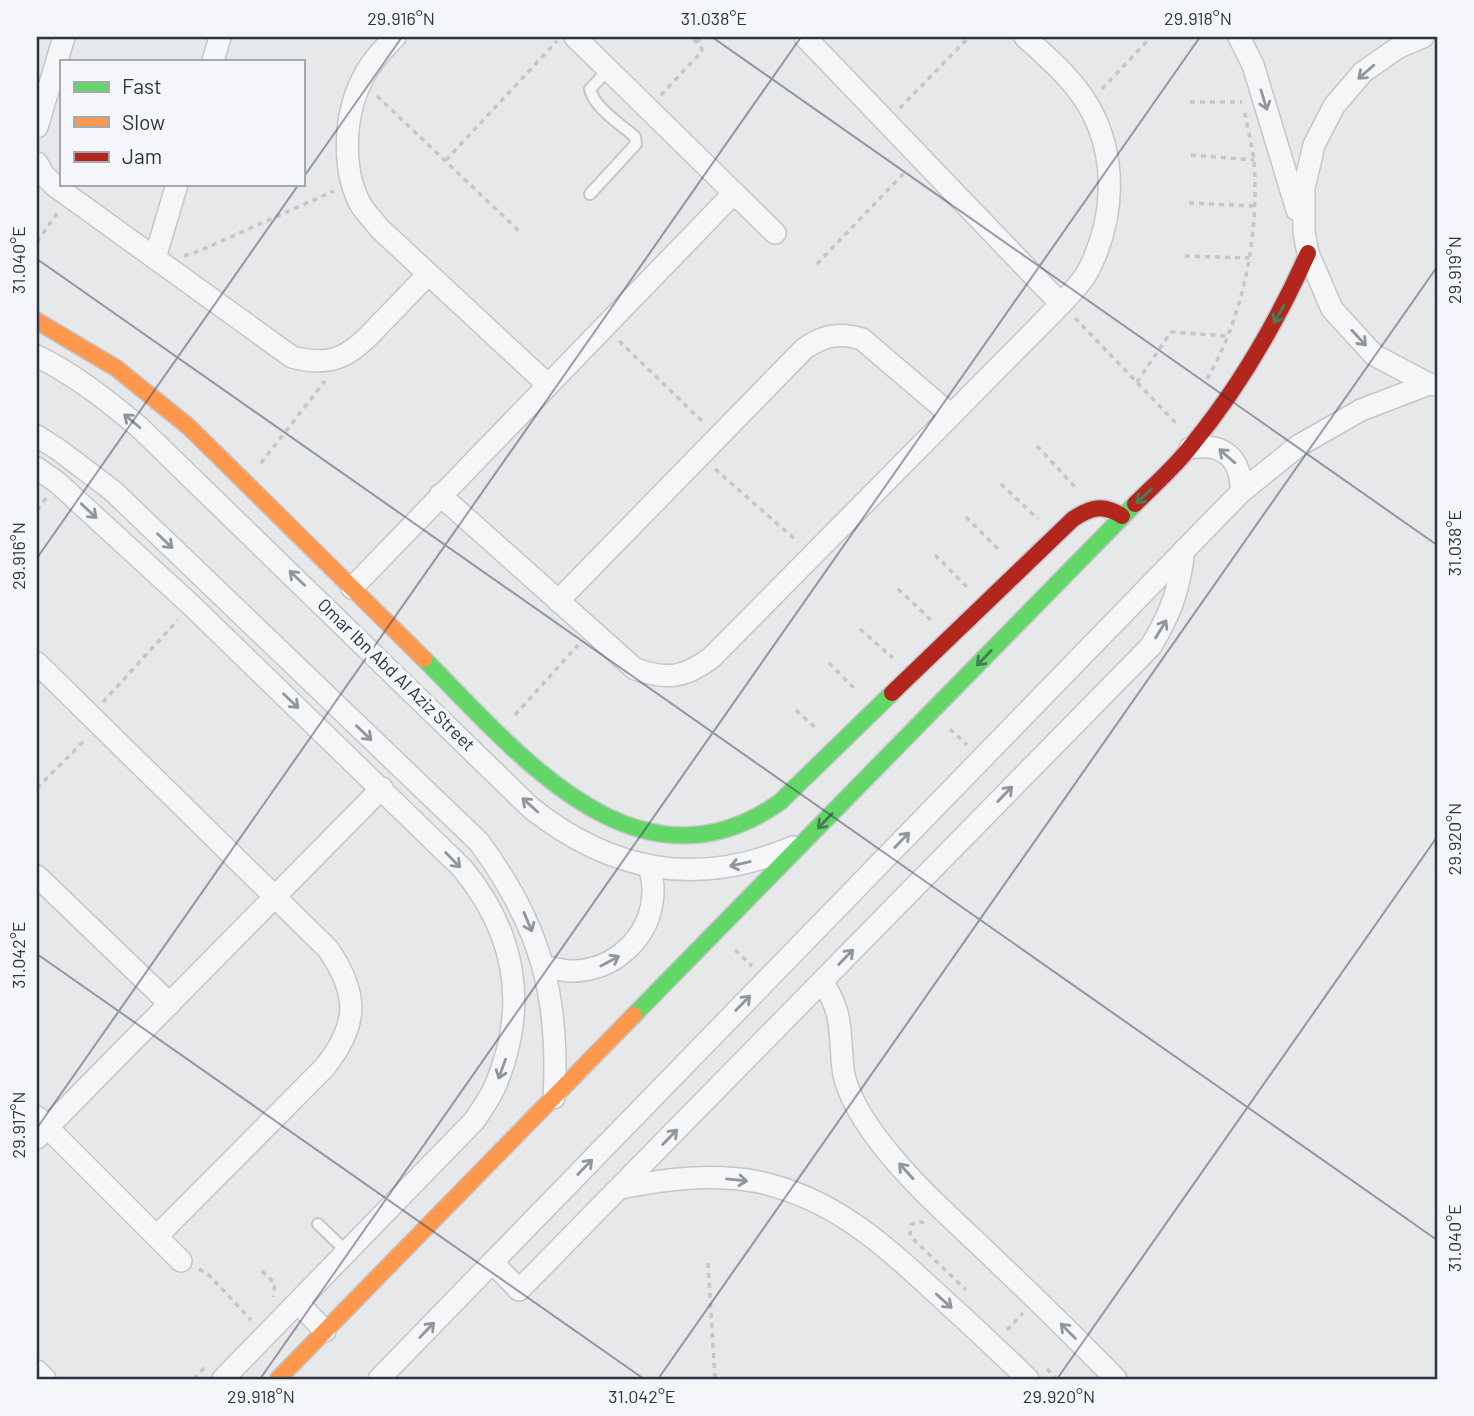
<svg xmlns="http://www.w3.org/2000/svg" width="1474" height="1416" viewBox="0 0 1474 1416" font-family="Barlow,sans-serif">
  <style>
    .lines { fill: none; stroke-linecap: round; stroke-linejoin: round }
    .lane-casing { stroke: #c4c6c8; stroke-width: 14 }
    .street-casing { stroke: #c4c6c8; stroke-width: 24 }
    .fast-casing { stroke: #c4c6c8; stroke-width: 19 }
    .slow-casing { stroke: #c4c6c8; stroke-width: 19 }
    .jam-casing { stroke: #c4c6c8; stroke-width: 19 }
    .path { stroke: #c5c6ca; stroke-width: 3.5; stroke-dasharray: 5 5; stroke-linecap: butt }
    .lane { stroke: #f5f6f7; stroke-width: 10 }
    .street { stroke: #f5f6f7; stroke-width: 21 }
    .fast { stroke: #63d668; stroke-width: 16 }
    .slow { stroke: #ff974d; stroke-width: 16 }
    .jam { stroke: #b3261e; stroke-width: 16 }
    .oneway { stroke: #90959e }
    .oneway2 { stroke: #447d55 }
    .ticks { fill: none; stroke: #2b3445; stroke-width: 2; stroke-opacity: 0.45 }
    .labels { text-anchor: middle; stroke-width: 7; stroke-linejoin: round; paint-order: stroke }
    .street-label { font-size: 18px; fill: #2b3445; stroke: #f4f6f9 }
    .neatline { fill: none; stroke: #2b3445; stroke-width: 2.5 }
    .ticks-label { font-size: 18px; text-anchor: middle; fill: #2b3445 }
  </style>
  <rect width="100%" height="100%" fill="#e6e8ea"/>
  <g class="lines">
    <defs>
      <g id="lane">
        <path d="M590,194L636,144L635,137C621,124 594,108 590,89L608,70"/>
        <polyline points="318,1224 347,1252"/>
      </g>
      <g id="street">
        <path d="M395,37C382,50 370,63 362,80C344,116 341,171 362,207C367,214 374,221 379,228L547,384"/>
        <polyline points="575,37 775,233"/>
        <polyline points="805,37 1061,304"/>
        <polyline points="1239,37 1253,65 1297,210"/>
        <polyline points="1423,37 1399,47 1363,72 1334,106 1314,145 1304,188 1304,232 1308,253 1332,309 1374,355 1429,384 1435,385"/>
        <polyline points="213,61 220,37"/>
        <polyline points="37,127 64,37"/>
        <path d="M37,163L44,175L55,186L292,357C336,369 353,353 382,322C398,306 413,290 428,274"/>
        <polyline points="155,258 177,184"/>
        <path d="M37,356C75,375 107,400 139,427L531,808C612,872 697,888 793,847"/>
        <path d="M37,436L59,450L113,491L479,842C540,925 560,995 554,1098"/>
        <path d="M1190,448C1223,442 1242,458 1241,492"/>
        <path d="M37,468L58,483L191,605L462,868C515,932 529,1005 496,1084C491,1097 482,1109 474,1121L223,1379"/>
        <path d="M440,495L635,669C667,680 684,678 711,658L1061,304C1070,294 1082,283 1088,271C1115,219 1118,156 1088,105C1072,78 1047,57 1025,37"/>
        <polyline points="352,588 734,193"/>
        <path d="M558,601L804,349C824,335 839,332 862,339L951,415"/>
        <path d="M37,663L328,949C359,994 359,1025 324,1068L157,1236"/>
        <polyline points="37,876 170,1004"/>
        <path d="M544,966C553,968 562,971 571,971C615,971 651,937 653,893C654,884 651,875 649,866"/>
        <path d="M822,982C844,1013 839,1033 843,1069C845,1086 854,1103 863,1118C896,1170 946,1213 990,1255C1033,1296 1075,1337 1116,1379"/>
        <polyline points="37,1117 181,1261"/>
        <polyline points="37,1138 382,788"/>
        <path d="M620,1188C666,1179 712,1173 759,1182C832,1198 881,1242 934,1291C966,1320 997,1349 1028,1379"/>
        <path d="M493,1263L519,1290L1151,646C1172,611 1179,590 1184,550"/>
        <polyline points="298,1303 325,1331"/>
        <polyline points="37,1371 45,1379"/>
        <polyline points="379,1379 1241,492 1298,446 1361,410 1429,384"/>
      </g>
      <g id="fast">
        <path d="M424,659C517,752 637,903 780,802L892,693"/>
        <polyline points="634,1015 1135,504"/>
      </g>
      <g id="slow">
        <polyline points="37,321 116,368 189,427 424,659"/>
        <polyline points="278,1379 634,1015"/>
      </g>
      <g id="jam">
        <path d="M1135,504C1154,485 1175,467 1191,446C1239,388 1277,322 1308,253"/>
        <path d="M892,693L1073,519C1091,507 1103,504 1122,516"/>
      </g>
    </defs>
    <use href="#lane" class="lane-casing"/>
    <use href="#street" class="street-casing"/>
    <use href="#fast" class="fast-casing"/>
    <use href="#slow" class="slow-casing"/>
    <use href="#jam" class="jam-casing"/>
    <g class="path">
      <polyline points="697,42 702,37"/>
      <polyline points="1102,89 1151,37"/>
      <polyline points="661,95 702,51 701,46 691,37"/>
      <polyline points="377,96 520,232"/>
      <polyline points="1190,102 1242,102"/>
      <polyline points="900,108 969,37"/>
      <polyline points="1191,155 1254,160"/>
      <polyline points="446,160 557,41"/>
      <polyline points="1189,203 1253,206"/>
      <polyline points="37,242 58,212"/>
      <polyline points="184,256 199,251 334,191"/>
      <polyline points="1185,256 1249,258"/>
      <polyline points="817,264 906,171"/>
      <polyline points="1075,318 1176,423"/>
      <polyline points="619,341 704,423"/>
      <path d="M1207,379C1244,315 1259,236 1254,162C1252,144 1247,126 1244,109"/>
      <polyline points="1137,382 1171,332 1228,336"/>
      <polyline points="1037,446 1076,488"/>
      <polyline points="261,463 325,381"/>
      <polyline points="715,469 798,542"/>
      <polyline points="1001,484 1038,519"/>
      <polyline points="37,510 46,498"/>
      <polyline points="966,517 1001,552"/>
      <polyline points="935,555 968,588"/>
      <polyline points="898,589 932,621"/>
      <polyline points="860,629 893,658"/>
      <polyline points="829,663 857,691"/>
      <polyline points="103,702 178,620"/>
      <polyline points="796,710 818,730"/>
      <polyline points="515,715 578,645"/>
      <polyline points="950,729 967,745"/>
      <polyline points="37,788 86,739"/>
      <polyline points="735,950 752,966"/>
      <polyline points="924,1223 918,1221 911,1225 910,1236 966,1290"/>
      <polyline points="708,1263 715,1379"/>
      <polyline points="199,1269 210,1276 251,1320"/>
      <polyline points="262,1271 275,1284 273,1297"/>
      <polyline points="1007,1330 1023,1313"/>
      <polyline points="1047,1369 1057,1379"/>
      <polyline points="194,1379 204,1368"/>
    </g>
    <use href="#lane" class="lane"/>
    <use href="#street" class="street"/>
    <use href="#fast" class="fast"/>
    <use href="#slow" class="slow"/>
    <use href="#jam" class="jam"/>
  </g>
  <defs><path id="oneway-shaft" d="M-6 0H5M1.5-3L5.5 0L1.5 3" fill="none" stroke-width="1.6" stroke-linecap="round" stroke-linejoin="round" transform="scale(1.75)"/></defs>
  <g class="oneway">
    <use href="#oneway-shaft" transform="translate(1366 72) rotate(139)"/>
    <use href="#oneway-shaft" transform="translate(1264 100) rotate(73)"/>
    <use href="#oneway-shaft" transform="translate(1359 338) rotate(47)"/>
    <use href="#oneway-shaft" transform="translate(132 421) rotate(-140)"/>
    <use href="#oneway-shaft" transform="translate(1227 456) rotate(-139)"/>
    <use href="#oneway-shaft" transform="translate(89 511) rotate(43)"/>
    <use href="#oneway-shaft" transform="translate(165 541) rotate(44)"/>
    <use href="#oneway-shaft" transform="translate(297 578) rotate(-136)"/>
    <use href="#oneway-shaft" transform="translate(1161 629) rotate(-59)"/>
    <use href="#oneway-shaft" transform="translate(291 701) rotate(44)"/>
    <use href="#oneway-shaft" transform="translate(364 733) rotate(44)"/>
    <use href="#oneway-shaft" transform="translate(1005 794) rotate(-46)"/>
    <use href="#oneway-shaft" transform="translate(530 805) rotate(-138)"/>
    <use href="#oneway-shaft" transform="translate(902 840) rotate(-46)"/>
    <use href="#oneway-shaft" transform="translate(453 860) rotate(45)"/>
    <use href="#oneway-shaft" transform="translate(740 864) rotate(167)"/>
    <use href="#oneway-shaft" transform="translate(528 922) rotate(67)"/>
    <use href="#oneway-shaft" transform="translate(846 957) rotate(-46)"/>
    <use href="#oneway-shaft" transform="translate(610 961) rotate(-28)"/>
    <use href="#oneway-shaft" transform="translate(743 1003) rotate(-46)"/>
    <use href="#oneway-shaft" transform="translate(502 1069) rotate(110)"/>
    <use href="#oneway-shaft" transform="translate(670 1137) rotate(-46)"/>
    <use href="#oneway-shaft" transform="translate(585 1167) rotate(-46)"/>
    <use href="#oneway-shaft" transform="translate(906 1171) rotate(-132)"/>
    <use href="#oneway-shaft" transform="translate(737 1180) rotate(6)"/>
    <use href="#oneway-shaft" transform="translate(944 1301) rotate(42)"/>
    <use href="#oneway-shaft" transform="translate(427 1330) rotate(-46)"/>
    <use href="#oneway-shaft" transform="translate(1068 1331) rotate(-135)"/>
  </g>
  <g class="oneway2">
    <use href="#oneway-shaft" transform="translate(1279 314) rotate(119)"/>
    <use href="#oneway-shaft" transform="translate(1144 496) rotate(137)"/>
    <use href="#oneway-shaft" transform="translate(984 658) rotate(134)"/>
    <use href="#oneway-shaft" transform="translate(825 821) rotate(134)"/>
  </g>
  <path class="ticks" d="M712,37L1437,545M303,178L402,37M37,259L1437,1240M37,558L299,184M37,954L644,1379M37,1128L801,37M260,1379L1200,37M658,1379L1437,267M1057,1379L1437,837"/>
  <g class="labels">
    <g class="street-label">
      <text transform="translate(396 675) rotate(44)" y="6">Omar Ibn Abd Al Aziz Street</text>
    </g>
  </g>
  <rect width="1474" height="1416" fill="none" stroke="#f4f6f9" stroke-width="77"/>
  <rect x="60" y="60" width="245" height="126" fill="#f4f6f9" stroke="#a4a8b1" stroke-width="2"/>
  <rect x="74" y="82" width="35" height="10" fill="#63d668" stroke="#a4a8b1" stroke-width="2"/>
  <text x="122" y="94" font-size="21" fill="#2b3445">Fast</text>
  <rect x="74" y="117" width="35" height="10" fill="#ff974d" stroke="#a4a8b1" stroke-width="2"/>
  <text x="122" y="130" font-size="21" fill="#2b3445">Slow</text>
  <rect x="74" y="152" width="35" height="10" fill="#b3261e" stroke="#a4a8b1" stroke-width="2"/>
  <text x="122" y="164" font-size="21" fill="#2b3445">Jam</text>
  <rect x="38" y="38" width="1398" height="1340" class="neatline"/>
  <g class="ticks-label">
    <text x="401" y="25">29.916°N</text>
    <text x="714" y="25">31.038°E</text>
    <text x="1198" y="25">29.918°N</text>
    <text transform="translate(19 260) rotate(-90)" y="6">31.040°E</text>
    <text transform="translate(1455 270) rotate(-90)" y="6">29.919°N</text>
    <text transform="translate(1455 543) rotate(-90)" y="6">31.038°E</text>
    <text transform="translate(19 556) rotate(-90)" y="6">29.916°N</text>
    <text transform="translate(1455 839) rotate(-90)" y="6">29.920°N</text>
    <text transform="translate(19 955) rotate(-90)" y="6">31.042°E</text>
    <text transform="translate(19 1125) rotate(-90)" y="6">29.917°N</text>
    <text transform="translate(1455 1238) rotate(-90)" y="6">31.040°E</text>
    <text x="261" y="1403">29.918°N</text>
    <text x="642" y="1403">31.042°E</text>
    <text x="1059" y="1403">29.920°N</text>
  </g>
</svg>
